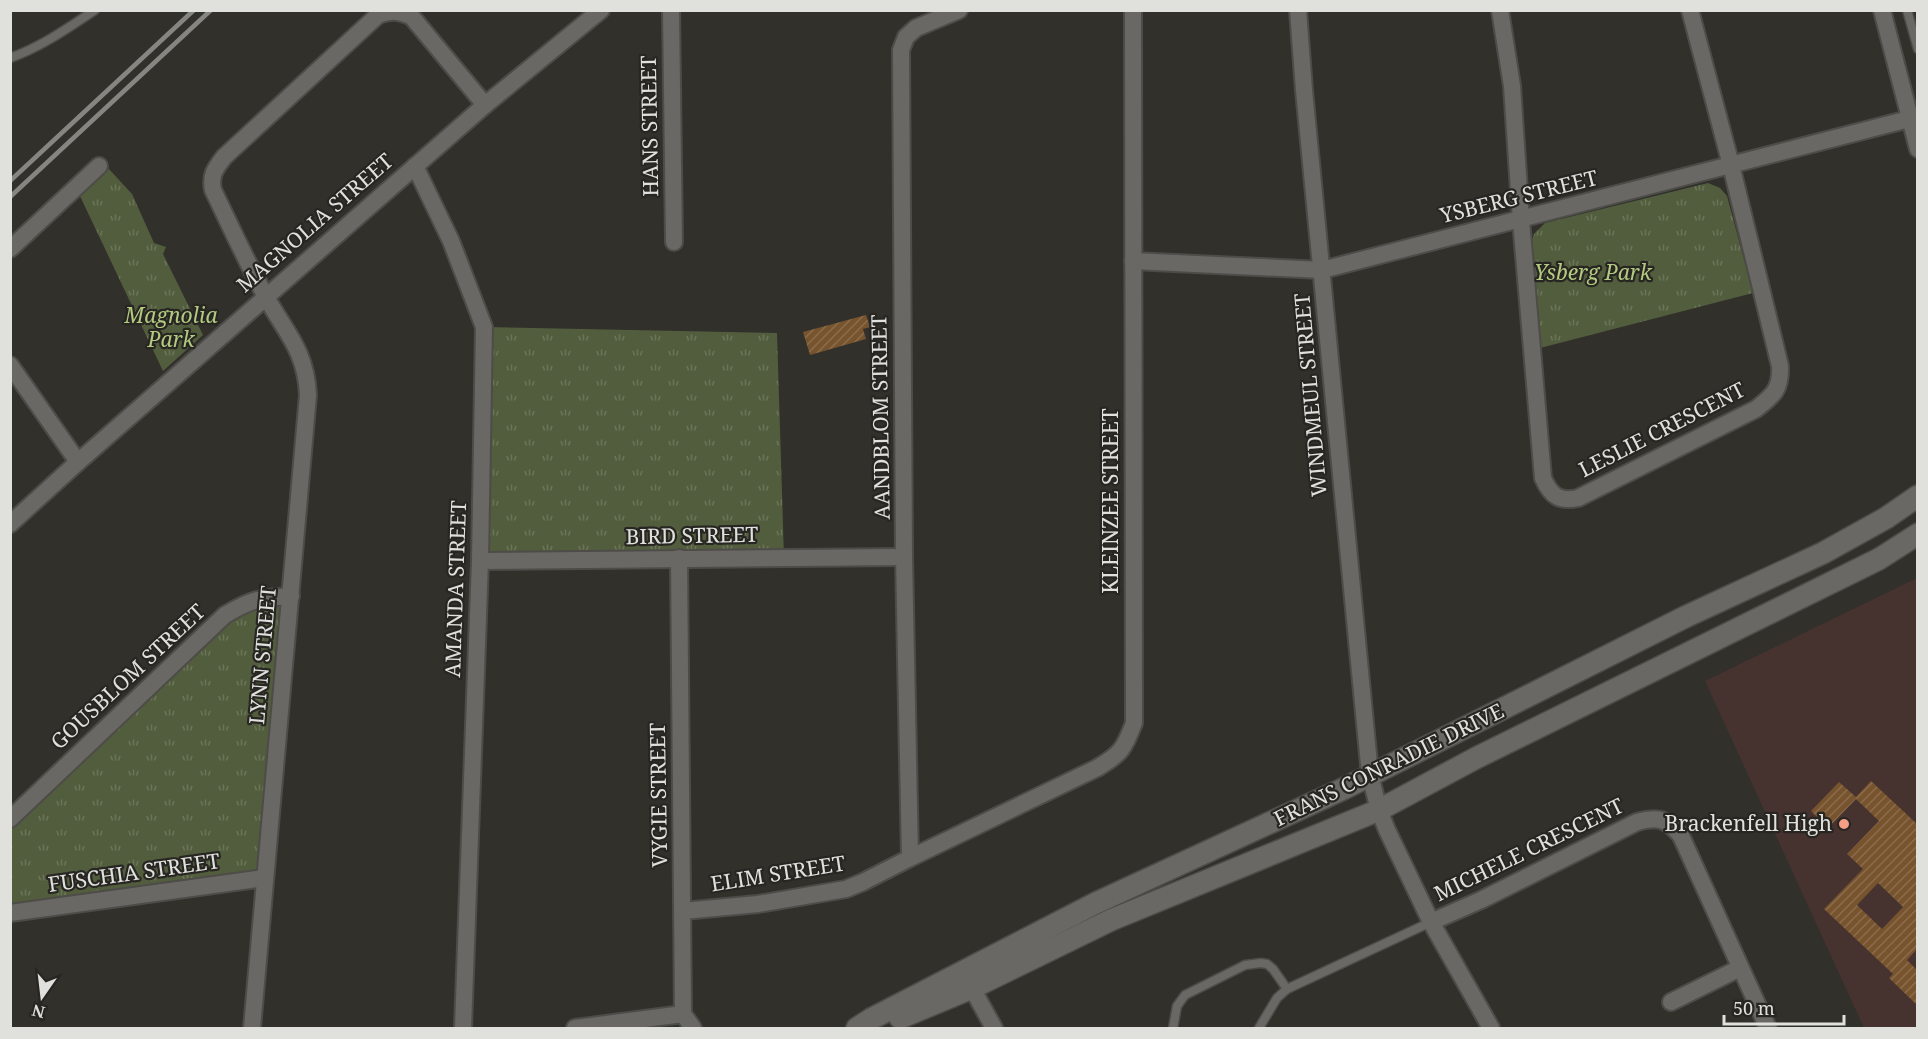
<svg xmlns="http://www.w3.org/2000/svg" width="1928" height="1039" viewBox="0 0 1928 1039" font-family="'Noto Serif',serif">
  <style>
    .education { fill: #46322e }
    .grass { fill: url(#grass-tufts) }
    .building { fill: url(#building-hatch); fill-rule: evenodd }
    .lines { fill: none; stroke-linecap: round; stroke-linejoin: round }
    .service-casing { stroke: #4d4c48; stroke-width: 11 }
    .minor-casing { stroke: #4d4c48; stroke-width: 20 }
    .tertiary-casing { stroke: #4d4c48; stroke-width: 24 }
    .service { stroke: #6a6864; stroke-width: 8 }
    .minor { stroke: #6a6864; stroke-width: 16 }
    .tertiary { stroke: #6a6864; stroke-width: 21 }
    .rail { stroke: #858581; stroke-width: 4.5 }
    .poi-dot { fill: #f39f85; stroke: #272622; stroke-width: 2 }
    .labels { text-anchor: middle; stroke-width: 4.5; stroke-linejoin: round; paint-order: stroke }
    .street-label { font-size: 21px; fill: #e0e0dd; stroke: #272622 }
    .park-label { font-size: 21px; font-style: italic; fill: #b3ca81; stroke: #272622 }
    .poi-label { font-size: 21px; fill: #e0e0dd; stroke: #272622; text-anchor: end }
  </style>
  <defs>
    <pattern id="grass-tufts" width="24" height="20" patternUnits="userSpaceOnUse" patternTransform="scale(1.5)"><rect width="24" height="20" fill="#525d3d"/><path d="M3 7l-1-3M5 7V3M7 7l1-3M15 17l-1-3M17 17v-4M19 17l1-3" fill="none" stroke="#6b7459"/></pattern>
    <pattern id="building-hatch" width="6" height="6" patternUnits="userSpaceOnUse" patternTransform="scale(1.5)"><rect width="6" height="6" fill="#77542e"/><path d="M-1 1l2-2M0 6l6-6M5 7l2-2" fill="none" stroke="#8a6c4c"/></pattern>
  </defs>
  <rect width="100%" height="100%" fill="#31302b"/>
  <polygon class="education" points="1917,578 1917,1028 1864,1028 1705,681"/>
  <g class="grass">
    <polygon points="108,168 132,194 154,243 166,247 163,254 203,335 163,371 79,194"/>
    <polygon points="1708,183 1720,188 1727,196 1753,293 1540,348 1531,242 1534,234 1545,223"/>
    <polygon points="484,327 777,333 784,558 480,561"/>
    <polygon points="290,600 264,878 11,913 11,823 228,614"/>
  </g>
  <g class="building">
    <polygon points="866,315 870,327 863,329 866,339 810,355 803,332"/>
    <path d="M1871,781L1917,824V949L1907,960L1917,970V1005L1889,978L1893,974L1824,909L1863,869L1847,854L1879,821L1856,799L1828,828L1811,811L1839,782L1856,797ZM1878,883L1903,907L1882,929L1857,905Z"/>
  </g>
  <g class="lines">
    <defs>
      <g id="service">
        <polyline points="1907,10 1918,49"/>
        <path d="M10,58C41,47 68,28 95,10"/>
        <polyline points="1173,1028 1177,1006 1185,995 1245,965 1261,963 1267,964 1273,969 1287,989"/>
        <polyline points="1259,1028 1277,998 1287,989 1431,922"/>
      </g>
      <g id="minor">
        <polyline points="671,10 674,242"/>
        <polyline points="1298,10 1304,90 1370,775 1379,810 1387,830 1431,922 1491,1028"/>
        <path d="M1500,10L1512,86L1521,220L1543,478C1551,496 1559,502 1578,498L1756,409C1774,395 1781,389 1780,366L1731,165L1690,10"/>
        <polyline points="1882,10 1918,149"/>
        <polyline points="415,166 451,241 484,327 480,561 463,1028"/>
        <polyline points="10,249 99,166"/>
        <polyline points="1133,261 1322,270 1909,119"/>
        <polyline points="10,365 78,462"/>
        <polyline points="10,524 78,462 485,105 601,10"/>
        <polyline points="679,558 683,1014 693,1028"/>
        <polyline points="480,561 904,557"/>
        <path d="M10,819L225,615C252,599 260,598 291,596"/>
        <polyline points="910,858 904,557 901,50 906,37 916,28 959,10"/>
        <path d="M683,911L758,904L846,889L863,882L910,858L1097,768C1121,754 1124,749 1134,723L1133,10"/>
        <polyline points="10,913 264,878"/>
        <path d="M1431,922L1481,900L1637,822C1659,816 1667,819 1681,836L1768,1028"/>
        <polyline points="967,979 994,1028"/>
        <polyline points="1671,1002 1740,968"/>
        <path d="M252,1028L308,395C306,350 285,332 265,295C246,261 230,225 213,190C210,175 215,169 224,157L378,15C392,10 399,11 412,17L485,105"/>
        <polyline points="575,1028 683,1014"/>
      </g>
      <g id="tertiary">
        <polyline points="900,1018 972,988 1111,920 1379,810 1476,758 1879,559 1918,534"/>
        <polyline points="857,1028 871,1019 1096,903 1343,789 1685,617 1823,553 1886,518 1918,496"/>
      </g>
    </defs>
    <use href="#service" class="service-casing"/>
    <use href="#minor" class="minor-casing"/>
    <use href="#tertiary" class="tertiary-casing"/>
    <use href="#service" class="service"/>
    <use href="#minor" class="minor"/>
    <use href="#tertiary" class="tertiary"/>
    <g class="rail">
      <polyline points="10,181 194,10"/>
      <polyline points="10,197 211,10"/>
    </g>
  </g>
  <circle class="poi-dot" cx="1844" cy="824" r="6"/>
  <g class="labels">
    <g class="street-label">
      <text transform="translate(650 126) rotate(-91)" y="7">HANS STREET</text>
      <text transform="translate(1519 197) rotate(-14)" y="7">YSBERG STREET</text>
      <text transform="translate(315 223) rotate(-41)" y="7">MAGNOLIA STREET</text>
      <text transform="translate(1311 395) rotate(-95)" y="7">WINDMEUL STREET</text>
      <text transform="translate(881 417) rotate(-91)" y="7">AANDBLOM STREET</text>
      <text transform="translate(1662 430) rotate(-27)" y="7">LESLIE CRESCENT</text>
      <text transform="translate(1111 501) rotate(-90)" y="7">KLEINZEE STREET</text>
      <text transform="translate(692 536) rotate(-1)" y="7">BIRD STREET</text>
      <text transform="translate(456 589) rotate(-88)" y="7">AMANDA STREET</text>
      <text transform="translate(263 655) rotate(-85)" y="7">LYNN STREET</text>
      <text transform="translate(128 677) rotate(-43)" y="7">GOUSBLOM STREET</text>
      <text transform="translate(1389 765) rotate(-26)" y="7">FRANS CONRADIE DRIVE</text>
      <text transform="translate(659 795) rotate(-91)" y="7">VYGIE STREET</text>
      <text transform="translate(1529 850) rotate(-26)" y="7">MICHELE CRESCENT</text>
      <text transform="translate(134 873) rotate(-8)" y="7">FUSCHIA STREET</text>
      <text transform="translate(778 874) rotate(-9)" y="7">ELIM STREET</text>
    </g>
    <g class="park-label">
      <text x="1593" y="280">Ysberg Park</text>
      <text x="171" y="323">Magnolia<tspan x="171" dy="24">Park</tspan></text>
    </g>
    <g class="poi-label">
      <text x="1832" y="831">Brackenfell High</text>
    </g>
  </g>
  <rect width="1928" height="1039" fill="none" stroke="#e0e0dd" stroke-width="24"/>
  <g transform="translate(42 997) rotate(194)" stroke="#272622" stroke-width="4.5" paint-order="stroke">
  <path d="M0-4.5L10 22L0 15L-10 22Z" fill="#e0e0dd"/>
  <text y="-9" font-size="16" font-weight="bold" text-anchor="middle" fill="#e0e0dd">N</text>
  </g>
  <path d="M1724 1015v9h120v-9" fill="none" stroke="#e0e0dd" stroke-width="3"/>
  <text x="1733" y="1015" font-size="18" fill="#e0e0dd" stroke="#272622" stroke-width="4.5" paint-order="stroke">50 m</text>
</svg>
